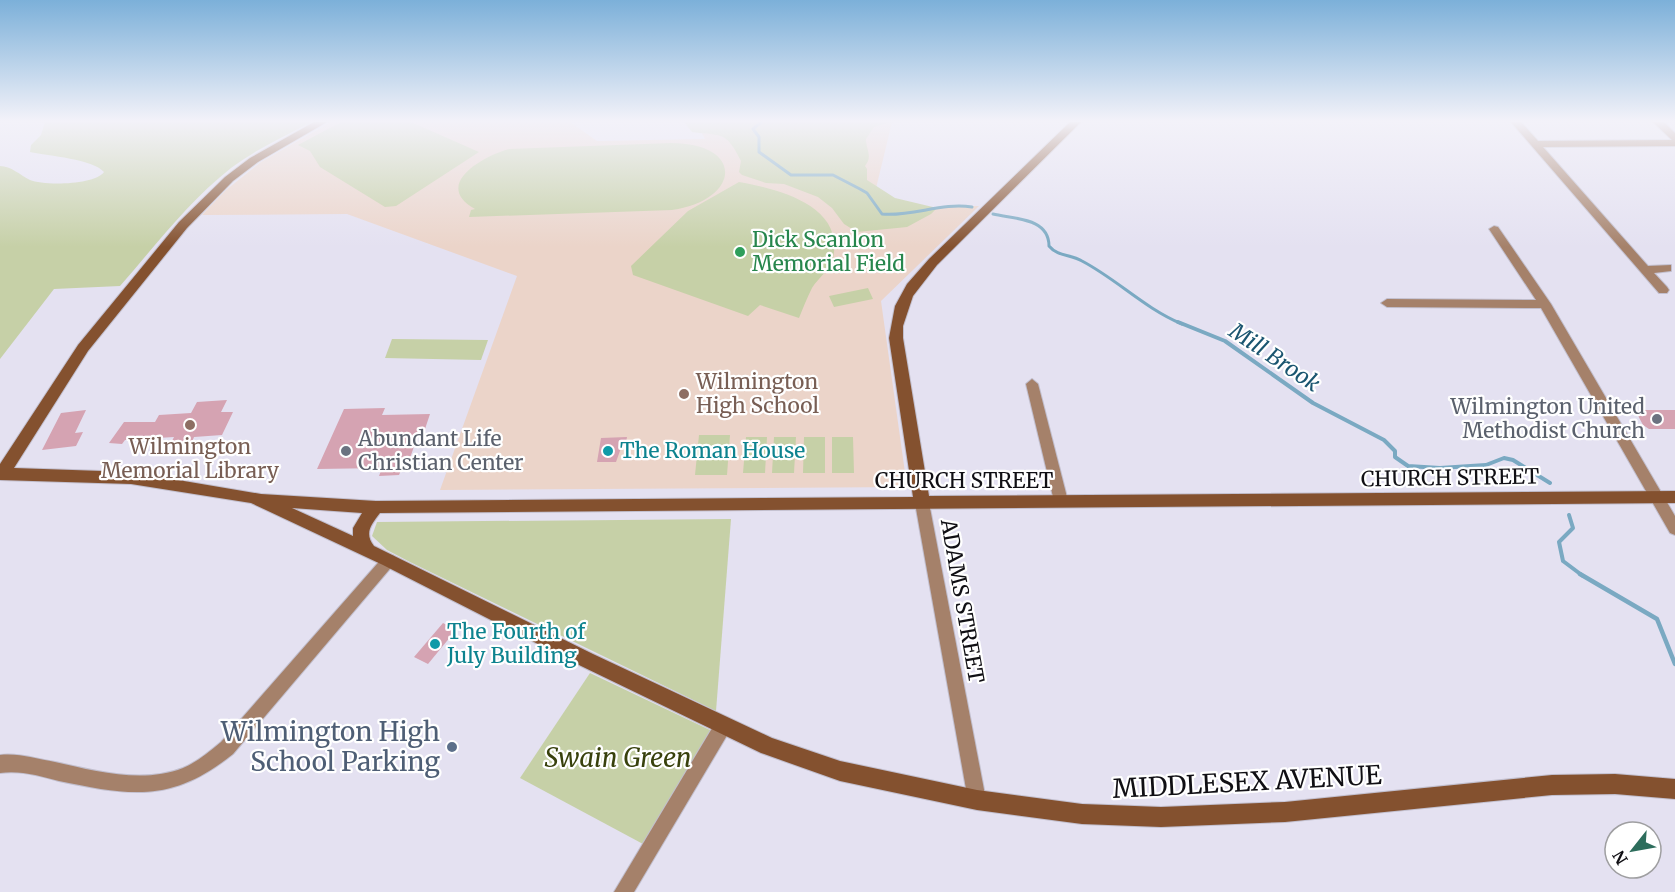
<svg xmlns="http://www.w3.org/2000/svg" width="1675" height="892" viewBox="0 0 1675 892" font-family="Merriweather,serif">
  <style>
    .education { fill: #ebd4c9 }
    .green { fill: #c6d0a7 }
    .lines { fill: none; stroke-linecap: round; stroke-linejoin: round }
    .stream-far2 { stroke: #7aa9c2; stroke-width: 3 }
    .stream-far1 { stroke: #7aa9c2; stroke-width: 4 }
    .stream { stroke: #7aa9c2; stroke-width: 4.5 }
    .building { fill: #d5a3b2 }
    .street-casing { stroke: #c2bfce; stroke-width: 2 }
    .secondary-casing { stroke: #c2bfce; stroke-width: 2 }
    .street { fill: #a5816a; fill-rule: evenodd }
    .secondary { fill: #84512f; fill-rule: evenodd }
    .leisure-dot { fill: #2e9e5b; stroke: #fff; stroke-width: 2 }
    .education-dot { fill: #8d6e63; stroke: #fff; stroke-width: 2 }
    .worship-dot { fill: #6b7280; stroke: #fff; stroke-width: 2 }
    .culture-dot { fill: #0f9aa8; stroke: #fff; stroke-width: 2 }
    .service-dot { fill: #5c6f8a; stroke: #fff; stroke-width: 2 }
    .labels { text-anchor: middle; stroke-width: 4.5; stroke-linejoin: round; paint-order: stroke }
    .leisure-label { font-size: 21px; fill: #27864d; stroke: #fff; text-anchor: start }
    .education-label { font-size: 21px; fill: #785e54; stroke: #fff; text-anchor: start }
    .worship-label { font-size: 21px; fill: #5b616d; stroke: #fff; text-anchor: end }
    .culture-label { font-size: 21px; fill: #0d838f; stroke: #fff; text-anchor: start }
    .street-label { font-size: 21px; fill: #100f14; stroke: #fff }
    .water-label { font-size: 22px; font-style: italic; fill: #1a5570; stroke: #fff }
    .near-service-label { font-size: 26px; fill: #4e5e75; stroke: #fff; text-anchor: end }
    .near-park-label { font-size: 26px; font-style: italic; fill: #38410c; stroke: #fff }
    .near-street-label { font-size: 26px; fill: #100f14; stroke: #fff }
  </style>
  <rect width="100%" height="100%" fill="#e4e1f1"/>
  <polygon class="education" points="331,122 570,122 597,141 705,139 696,122 892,122 871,209 979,206 881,301 907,487 440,490 517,276 347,214 202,215 226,190 261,162"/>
  <g class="green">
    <path d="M45,122H312C285,136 256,149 231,168C189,201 155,246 120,286L54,289L0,359V166C11,166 20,175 30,180C44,186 95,185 104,172C93,159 49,156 30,152L31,145L41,135Z"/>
    <polygon points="341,122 411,122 479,152 396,206 385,207 320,167 310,151 298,145"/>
    <path d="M684,122H891L874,127L866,139C866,150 873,156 865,166L867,169V180L895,198L937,208L931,214L907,227L857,232L844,224L832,208L818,197L784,184L766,183L742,175L739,172L741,161C726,131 723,136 692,132Z"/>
    <path d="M671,143C745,143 741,200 672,210L469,217L471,210L475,209C432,185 483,156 509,149Z"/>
    <path d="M739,182C777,189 845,205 833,258C831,269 818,278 812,288C807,298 803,308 799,318L760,305L748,316L633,275L631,266L688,211Z"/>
    <polygon points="868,288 873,299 834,307 829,296"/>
    <polygon points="392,339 488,340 481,360 385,358"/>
    <polygon points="699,435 730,435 727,475 695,475"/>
    <polygon points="746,437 767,437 765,473 743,473"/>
    <polygon points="774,437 796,437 794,473 772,473"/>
    <polygon points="804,437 825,437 825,473 803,473"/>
    <polygon points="832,437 853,437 854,473 832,473"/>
    <polygon points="731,519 716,711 410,562 387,550 372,536 377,522"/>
    <polygon points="590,673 712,731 643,844 520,778"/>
  </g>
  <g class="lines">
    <g class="stream-far2">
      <path d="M761,122L753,129L759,137V152L791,175H833L860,189L867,193L882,214C912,217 942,202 972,207"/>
      <path d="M993,214C1015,219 1049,218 1049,246C1058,257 1070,254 1082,261C1118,280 1144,308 1182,324"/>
    </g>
    <g class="stream-far1">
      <polyline points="1178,322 1225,341 1313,403 1384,440 1395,451 1395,457 1408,466 1440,468 1486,465 1504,458 1513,460 1550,483"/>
      <polyline points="1569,515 1573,528 1559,542 1563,561 1583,576"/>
    </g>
    <polyline class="stream" points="1580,574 1657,619 1675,664"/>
  </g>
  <g class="building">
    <polygon points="227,400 221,412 233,412 222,435 194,437 192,442 171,443 174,437 125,440 122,444 109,443 124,422 155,422 159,415 191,413 197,402"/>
    <polygon points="385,408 382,415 430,414 425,429 420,429 409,461 405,461 399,475 379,476 382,468 317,469 344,409"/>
    <polygon points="86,410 75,433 83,432 76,446 42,450 61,413"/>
    <polygon points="1635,410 1675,410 1675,429 1649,429 1643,425"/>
    <polygon points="627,437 625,448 621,448 616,462 597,462 601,438"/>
    <polygon points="443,623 456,630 428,664 414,657"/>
  </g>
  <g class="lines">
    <defs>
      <g id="street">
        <polygon points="1511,122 1521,122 1538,141 1672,140 1653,122 1664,122 1675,133 1675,146 1543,147 1648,266 1671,265 1671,271 1654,273 1667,287 1669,290 1667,293 1659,293"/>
        <polygon points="1494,226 1498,227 1551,304 1675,516 1675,535 1670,533 1541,308 1387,307 1381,303 1387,299 1536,300 1489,229"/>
        <polygon points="1032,379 1038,384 1068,501 1066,505 1056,505 1054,501 1026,384"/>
        <polygon points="922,497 927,499 929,503 986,800 983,806 977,809 971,806 968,800 915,503 917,499"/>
        <path d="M389,554L394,556L396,560L394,564L233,754C172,803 132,796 59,781C40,776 20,770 0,773V755C19,753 37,759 55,762C95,771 143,784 183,768C197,762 209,752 221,742L384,556Z"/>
        <polygon points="723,718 729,720 731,726 729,732 634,892 614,892 717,720"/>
      </g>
      <path id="secondary" d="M314,122H327L258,162L233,181L187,228L88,351L14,468L131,472L261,494L376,501L913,497L889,338L895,306L907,284L929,259L1070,122H1081L937,265L913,296L903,326V338L929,496L1675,491V503L380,513C371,525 364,533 374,546L593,654L772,738L840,761L977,790L1082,804L1161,807L1285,802L1552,775L1615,774L1675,779V799L1615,794L1552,795L1285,822L1161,827L1082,824L977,810L840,781L761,753L581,666L383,565L251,503L131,484L0,480V464L78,345L179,222L225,177L250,158ZM292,508L362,513L353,528V536Z"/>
    </defs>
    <use href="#street" class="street-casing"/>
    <use href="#secondary" class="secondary-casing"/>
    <use href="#street" class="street"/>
    <use href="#secondary" class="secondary"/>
  </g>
  <linearGradient id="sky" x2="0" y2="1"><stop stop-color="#7cb0d9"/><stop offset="0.49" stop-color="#f3f2f9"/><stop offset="1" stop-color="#f3f2f9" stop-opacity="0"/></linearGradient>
  <rect width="1675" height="247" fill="url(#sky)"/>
  <circle class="leisure-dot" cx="740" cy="252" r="6"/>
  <g class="education-dot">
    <circle cx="684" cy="394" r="6"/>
    <circle cx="190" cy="425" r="6"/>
  </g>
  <g class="worship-dot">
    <circle cx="1657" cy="419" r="6"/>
    <circle cx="346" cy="451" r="6"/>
  </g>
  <g class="culture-dot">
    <circle cx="608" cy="451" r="6"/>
    <circle cx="435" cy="644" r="6"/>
  </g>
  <circle class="service-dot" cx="452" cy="747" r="6"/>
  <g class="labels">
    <g class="leisure-label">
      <text x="752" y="247">Dick Scanlon<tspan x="752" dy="24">Memorial Field</tspan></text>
    </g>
    <g class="education-label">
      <text x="696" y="389">Wilmington<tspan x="696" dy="24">High School</tspan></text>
      <text x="190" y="454" text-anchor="middle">Wilmington<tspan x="190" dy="24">Memorial Library</tspan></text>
    </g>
    <g class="worship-label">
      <text x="1645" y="414">Wilmington United<tspan x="1645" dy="24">Methodist Church</tspan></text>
      <text x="358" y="446" text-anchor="start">Abundant Life<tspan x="358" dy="24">Christian Center</tspan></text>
    </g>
    <g class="culture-label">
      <text x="620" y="458">The Roman House</text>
      <text x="447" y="639">The Fourth of<tspan x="447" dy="24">July Building</tspan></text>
    </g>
    <g class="street-label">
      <text transform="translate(1450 478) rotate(-1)" y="7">CHURCH STREET</text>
      <text x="964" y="488">CHURCH STREET</text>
      <text transform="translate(962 601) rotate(80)" y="7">ADAMS STREET</text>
    </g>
    <g class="water-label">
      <text transform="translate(1275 357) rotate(34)" y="8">Mill Brook</text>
    </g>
    <g class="near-service-label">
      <text x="440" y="741">Wilmington High<tspan x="440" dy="30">School Parking</tspan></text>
    </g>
    <g class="near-park-label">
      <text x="618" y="767">Swain Green</text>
    </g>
    <g class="near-street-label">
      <text transform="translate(1247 782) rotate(-3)" y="9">MIDDLESEX AVENUE</text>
    </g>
  </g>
  <g transform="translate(1633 850) rotate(239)"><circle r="28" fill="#ffffff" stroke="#9f9fa1" stroke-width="1.5"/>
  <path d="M0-4.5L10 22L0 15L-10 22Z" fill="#2d6d5c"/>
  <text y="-9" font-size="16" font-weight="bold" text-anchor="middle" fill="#100f14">N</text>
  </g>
</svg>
